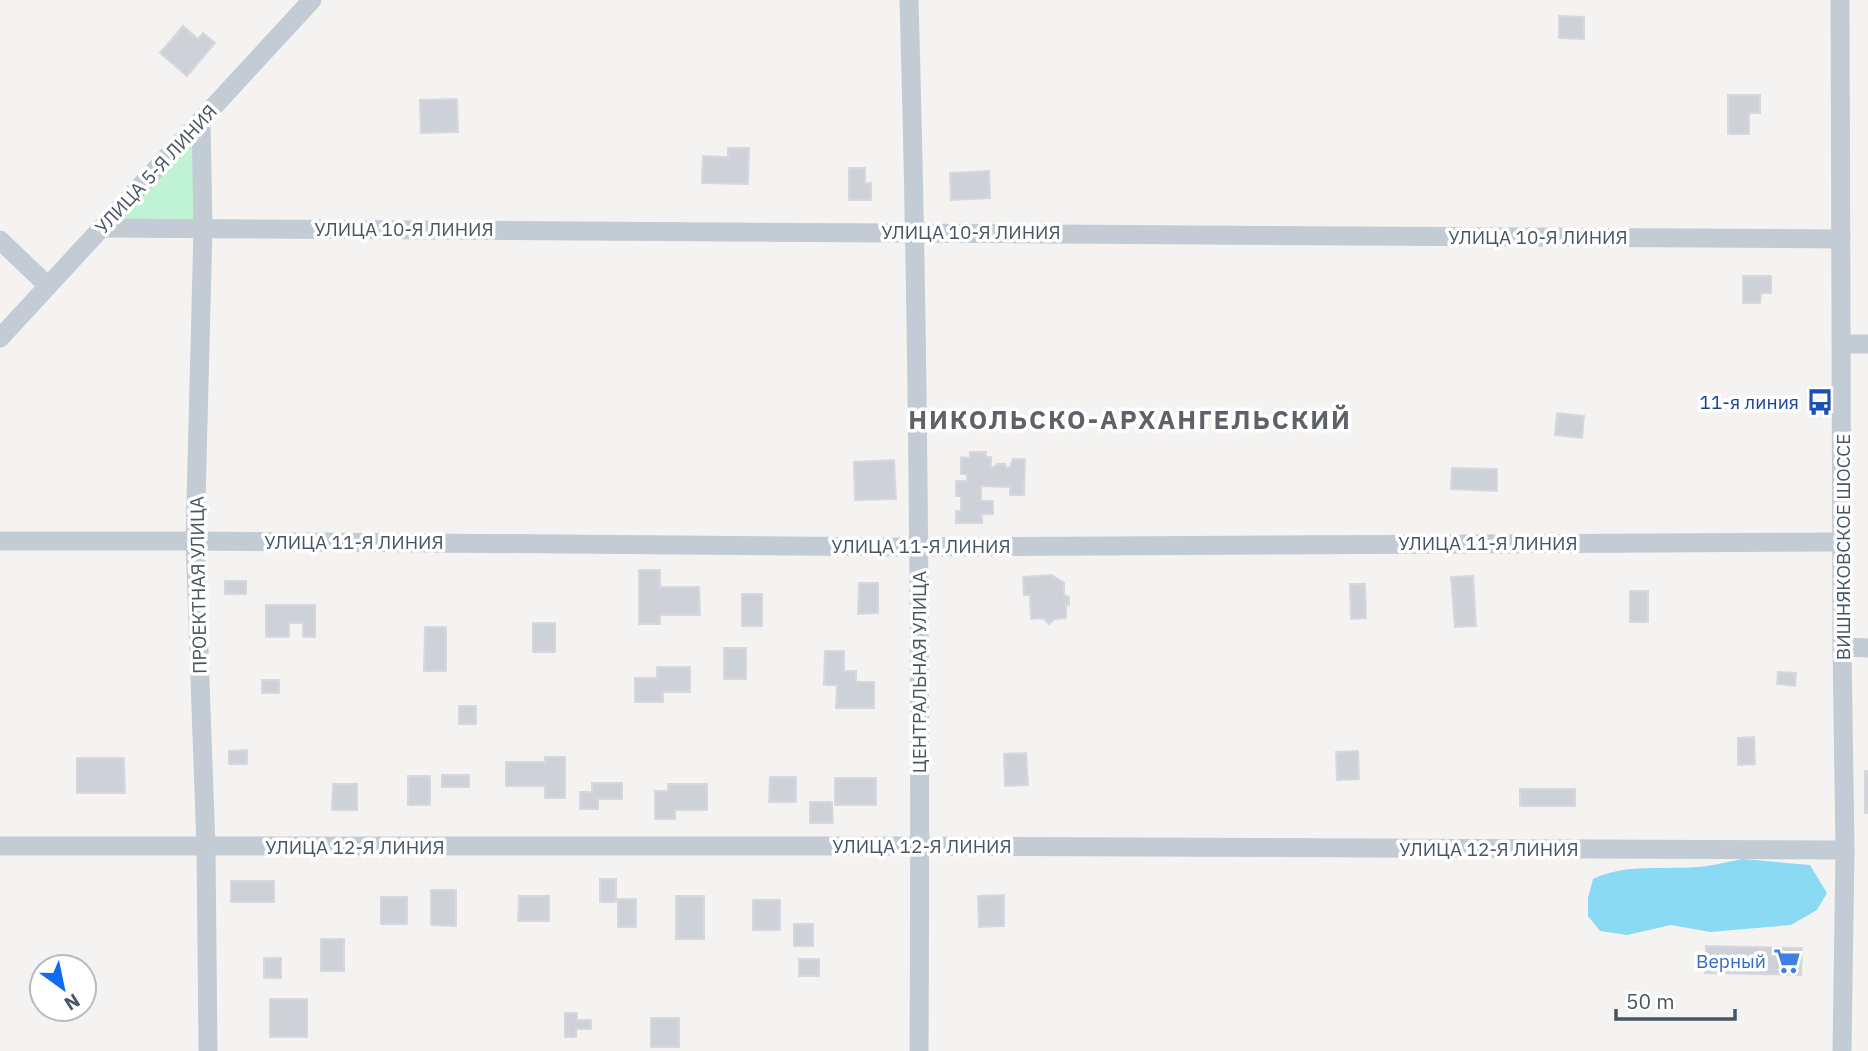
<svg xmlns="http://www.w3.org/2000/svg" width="1868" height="1051" viewBox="0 0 1868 1051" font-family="'IBM Plex Sans',sans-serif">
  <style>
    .green { fill: #c0f3d5 }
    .water { fill: #8adaf3 }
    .building { fill: #ced1d8; stroke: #d6d8de; stroke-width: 2 }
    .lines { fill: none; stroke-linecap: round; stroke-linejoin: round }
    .minor { stroke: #c3ccd5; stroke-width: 19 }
    .labels { text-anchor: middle; stroke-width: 7; stroke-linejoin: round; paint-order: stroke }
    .street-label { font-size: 19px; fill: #485562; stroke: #fff }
    .transit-label { font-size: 19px; fill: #164399; stroke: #fff; text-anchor: end }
    .shop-label { font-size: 19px; fill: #366cbe; stroke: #fff; text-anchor: end }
    .district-label { font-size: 26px; font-weight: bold; letter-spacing: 2px; fill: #5e6268; stroke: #fff }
  </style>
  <rect width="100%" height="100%" fill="#f5f3f2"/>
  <polygon class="green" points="194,137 195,220 115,220"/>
  <path class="water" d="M1742,859L1810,865L1827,893L1817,910L1791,925L1710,932L1671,925L1627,935L1600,931L1588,916V898L1593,879C1624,863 1663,870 1698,867C1712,866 1727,862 1742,859Z"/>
  <g class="building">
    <polygon points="1559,16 1584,17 1584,39 1559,38"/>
    <polygon points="183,26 198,39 203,33 215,43 187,76 160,53"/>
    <polygon points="1728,95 1760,95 1760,113 1749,113 1749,134 1728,134"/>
    <polygon points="457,99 458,132 421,133 420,100"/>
    <polygon points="728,148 749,148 748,184 702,183 703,156 728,157"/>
    <polygon points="849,168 865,168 865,184 871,183 871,200 849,200"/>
    <polygon points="989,171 990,198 951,200 950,173"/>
    <polygon points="1743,276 1771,276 1771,293 1761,293 1760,303 1743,303"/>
    <polygon points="1557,413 1584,416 1582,438 1555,435"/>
    <polygon points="970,452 986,452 986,457 991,457 991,467 995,467 997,464 1005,464 1006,468 1010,467 1013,459 1025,459 1024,495 1010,495 1010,487 981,486 981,501 993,501 993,514 982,514 982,523 956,523 956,511 961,511 961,496 956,496 956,481 967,481 967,474 961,474 961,457 970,458"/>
    <polygon points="894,460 896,499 855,500 854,462"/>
    <polygon points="1452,468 1497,469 1497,491 1451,489"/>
    <polygon points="639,570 660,570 660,587 699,587 700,615 660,615 660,624 639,624"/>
    <polygon points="1052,575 1064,583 1064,595 1069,597 1069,605 1066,604 1066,618 1055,619 1049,624 1043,618 1031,619 1030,595 1024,595 1023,577"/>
    <polygon points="1473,576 1476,626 1455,627 1451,577"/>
    <rect x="225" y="581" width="21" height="13"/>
    <polygon points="859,583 878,583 878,613 858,614"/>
    <polygon points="1350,584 1365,584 1366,618 1351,619"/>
    <rect x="1630" y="591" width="18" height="31"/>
    <rect x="742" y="594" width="20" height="32"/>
    <polygon points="266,605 315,605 315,637 303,637 303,623 289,623 289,637 266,637"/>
    <rect x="533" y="623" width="22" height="29"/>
    <polygon points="425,627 446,627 446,671 424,671"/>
    <rect x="724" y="648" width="22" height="31"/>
    <polygon points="825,651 844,651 844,671 856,671 856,682 874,682 874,708 836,708 837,685 824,685"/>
    <polygon points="657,667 690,667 690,692 663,692 663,702 635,702 635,678 657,678"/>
    <polygon points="1778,672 1796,673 1795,686 1777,684"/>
    <rect x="262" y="680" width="17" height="13"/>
    <rect x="459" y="706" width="17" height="18"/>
    <polygon points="1754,737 1755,764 1738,765 1738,738"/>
    <polygon points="247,750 247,764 229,764 229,751"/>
    <polygon points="1358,751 1359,779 1337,780 1336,752"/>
    <polygon points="1026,753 1028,785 1005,786 1004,754"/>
    <polygon points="545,757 565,757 565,798 545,798 545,786 506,786 506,762 545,762"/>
    <polygon points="77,758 124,758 125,793 77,793"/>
    <rect x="1865" y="771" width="3" height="42"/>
    <rect x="442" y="775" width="27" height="12"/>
    <rect x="408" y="776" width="22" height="29"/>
    <polygon points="770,777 796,777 796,802 769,802"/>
    <rect x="835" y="778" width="41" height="27"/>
    <polygon points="592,783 622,783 622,799 598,799 598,809 580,809 580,792 592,792"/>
    <polygon points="333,784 357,784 357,810 332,810"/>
    <polygon points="668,784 707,784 707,810 675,810 675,819 655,819 655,791 668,791"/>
    <rect x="1520" y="789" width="55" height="17"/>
    <polygon points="810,802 832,802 833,823 810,823"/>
    <rect x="600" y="879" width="16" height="23"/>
    <rect x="231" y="881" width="43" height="21"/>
    <polygon points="431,890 456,890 456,926 431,925"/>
    <polygon points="1004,895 1004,926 979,927 978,896"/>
    <polygon points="519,896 549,896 549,921 518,921"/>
    <rect x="676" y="896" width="28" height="43"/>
    <rect x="381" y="897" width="26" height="27"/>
    <rect x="618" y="899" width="18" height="28"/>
    <rect x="753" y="900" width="27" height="30"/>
    <rect x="794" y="924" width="19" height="22"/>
    <rect x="321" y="939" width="23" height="32"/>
    <polygon points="1706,946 1802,948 1801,975 1705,973"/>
    <rect x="264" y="958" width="17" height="20"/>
    <rect x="799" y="959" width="20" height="17"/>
    <rect x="270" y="999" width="37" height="38"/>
    <polygon points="565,1013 577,1013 577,1020 591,1020 591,1029 576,1029 576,1037 565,1037"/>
    <rect x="651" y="1018" width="28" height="29"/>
  </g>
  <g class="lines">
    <g class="minor">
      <path d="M909,0C919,350 921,701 919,1051"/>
      <polyline points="1840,0 1842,647 1845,850 1842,1051"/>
      <polyline points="201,120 203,228 195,541 206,847 208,1051"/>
      <polyline points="101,228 1841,239"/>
      <polyline points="0,240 48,286"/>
      <polyline points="0,338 312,0"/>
      <polyline points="1842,344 1868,344"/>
      <polyline points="0,541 195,541 911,547 1843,542"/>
      <polyline points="1842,647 1868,648"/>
      <polyline points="0,846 899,846 1845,850"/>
    </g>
  </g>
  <defs>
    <symbol id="bus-bare" viewBox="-9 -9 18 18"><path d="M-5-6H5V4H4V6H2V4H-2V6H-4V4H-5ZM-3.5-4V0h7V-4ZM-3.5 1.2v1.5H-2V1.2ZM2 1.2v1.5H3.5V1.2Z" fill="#1a4fb4" stroke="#fff" stroke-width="2.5" paint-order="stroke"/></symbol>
    <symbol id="supermarket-bare" viewBox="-9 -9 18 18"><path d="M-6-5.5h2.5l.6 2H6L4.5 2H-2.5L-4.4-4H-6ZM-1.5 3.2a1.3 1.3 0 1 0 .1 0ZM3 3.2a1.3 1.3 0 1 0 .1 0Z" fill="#3f7fe0" stroke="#fff" stroke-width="2.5" paint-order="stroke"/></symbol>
  </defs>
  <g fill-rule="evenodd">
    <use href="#bus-bare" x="1801" y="383" width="38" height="38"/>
    <use href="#supermarket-bare" x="1768" y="942" width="38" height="38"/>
  </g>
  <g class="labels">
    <g class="street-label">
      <text transform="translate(156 169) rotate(-47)" y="7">УЛИЦА 5-Я ЛИНИЯ</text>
      <text x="404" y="236">УЛИЦА 10-Я ЛИНИЯ</text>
      <text x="971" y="239">УЛИЦА 10-Я ЛИНИЯ</text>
      <text x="1538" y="244">УЛИЦА 10-Я ЛИНИЯ</text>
      <text x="354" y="549">УЛИЦА 11-Я ЛИНИЯ</text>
      <text x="1488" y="550">УЛИЦА 11-Я ЛИНИЯ</text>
      <text x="921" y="553">УЛИЦА 11-Я ЛИНИЯ</text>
      <text transform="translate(1843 547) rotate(-90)" y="7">ВИШНЯКОВСКОЕ ШОССЕ</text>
      <text transform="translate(198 585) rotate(-91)" y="7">ПРОЕКТНАЯ УЛИЦА</text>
      <text transform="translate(919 672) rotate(-90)" y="7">ЦЕНТРАЛЬНАЯ УЛИЦА</text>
      <text x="922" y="853">УЛИЦА 12-Я ЛИНИЯ</text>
      <text x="355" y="854">УЛИЦА 12-Я ЛИНИЯ</text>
      <text x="1489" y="856">УЛИЦА 12-Я ЛИНИЯ</text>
    </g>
    <g class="transit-label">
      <text x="1799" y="409">11-я линия</text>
    </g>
    <g class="shop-label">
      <text x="1766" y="968">Верный</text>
    </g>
    <g class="district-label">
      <text x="1130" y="429">НИКОЛЬСКО-АРХАНГЕЛЬСКИЙ</text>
    </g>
  </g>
  <g transform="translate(63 988) rotate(147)"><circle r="33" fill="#ffffff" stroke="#b6bbc0" stroke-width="2"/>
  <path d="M0-5L12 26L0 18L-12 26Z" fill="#0e6cf3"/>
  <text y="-10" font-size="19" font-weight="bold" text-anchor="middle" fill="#485562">N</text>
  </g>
  <path d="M1616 1009v10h119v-10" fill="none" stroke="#485562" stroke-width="3.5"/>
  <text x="1626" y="1009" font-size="21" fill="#485562" stroke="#ffffff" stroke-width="5" paint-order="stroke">50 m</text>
</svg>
